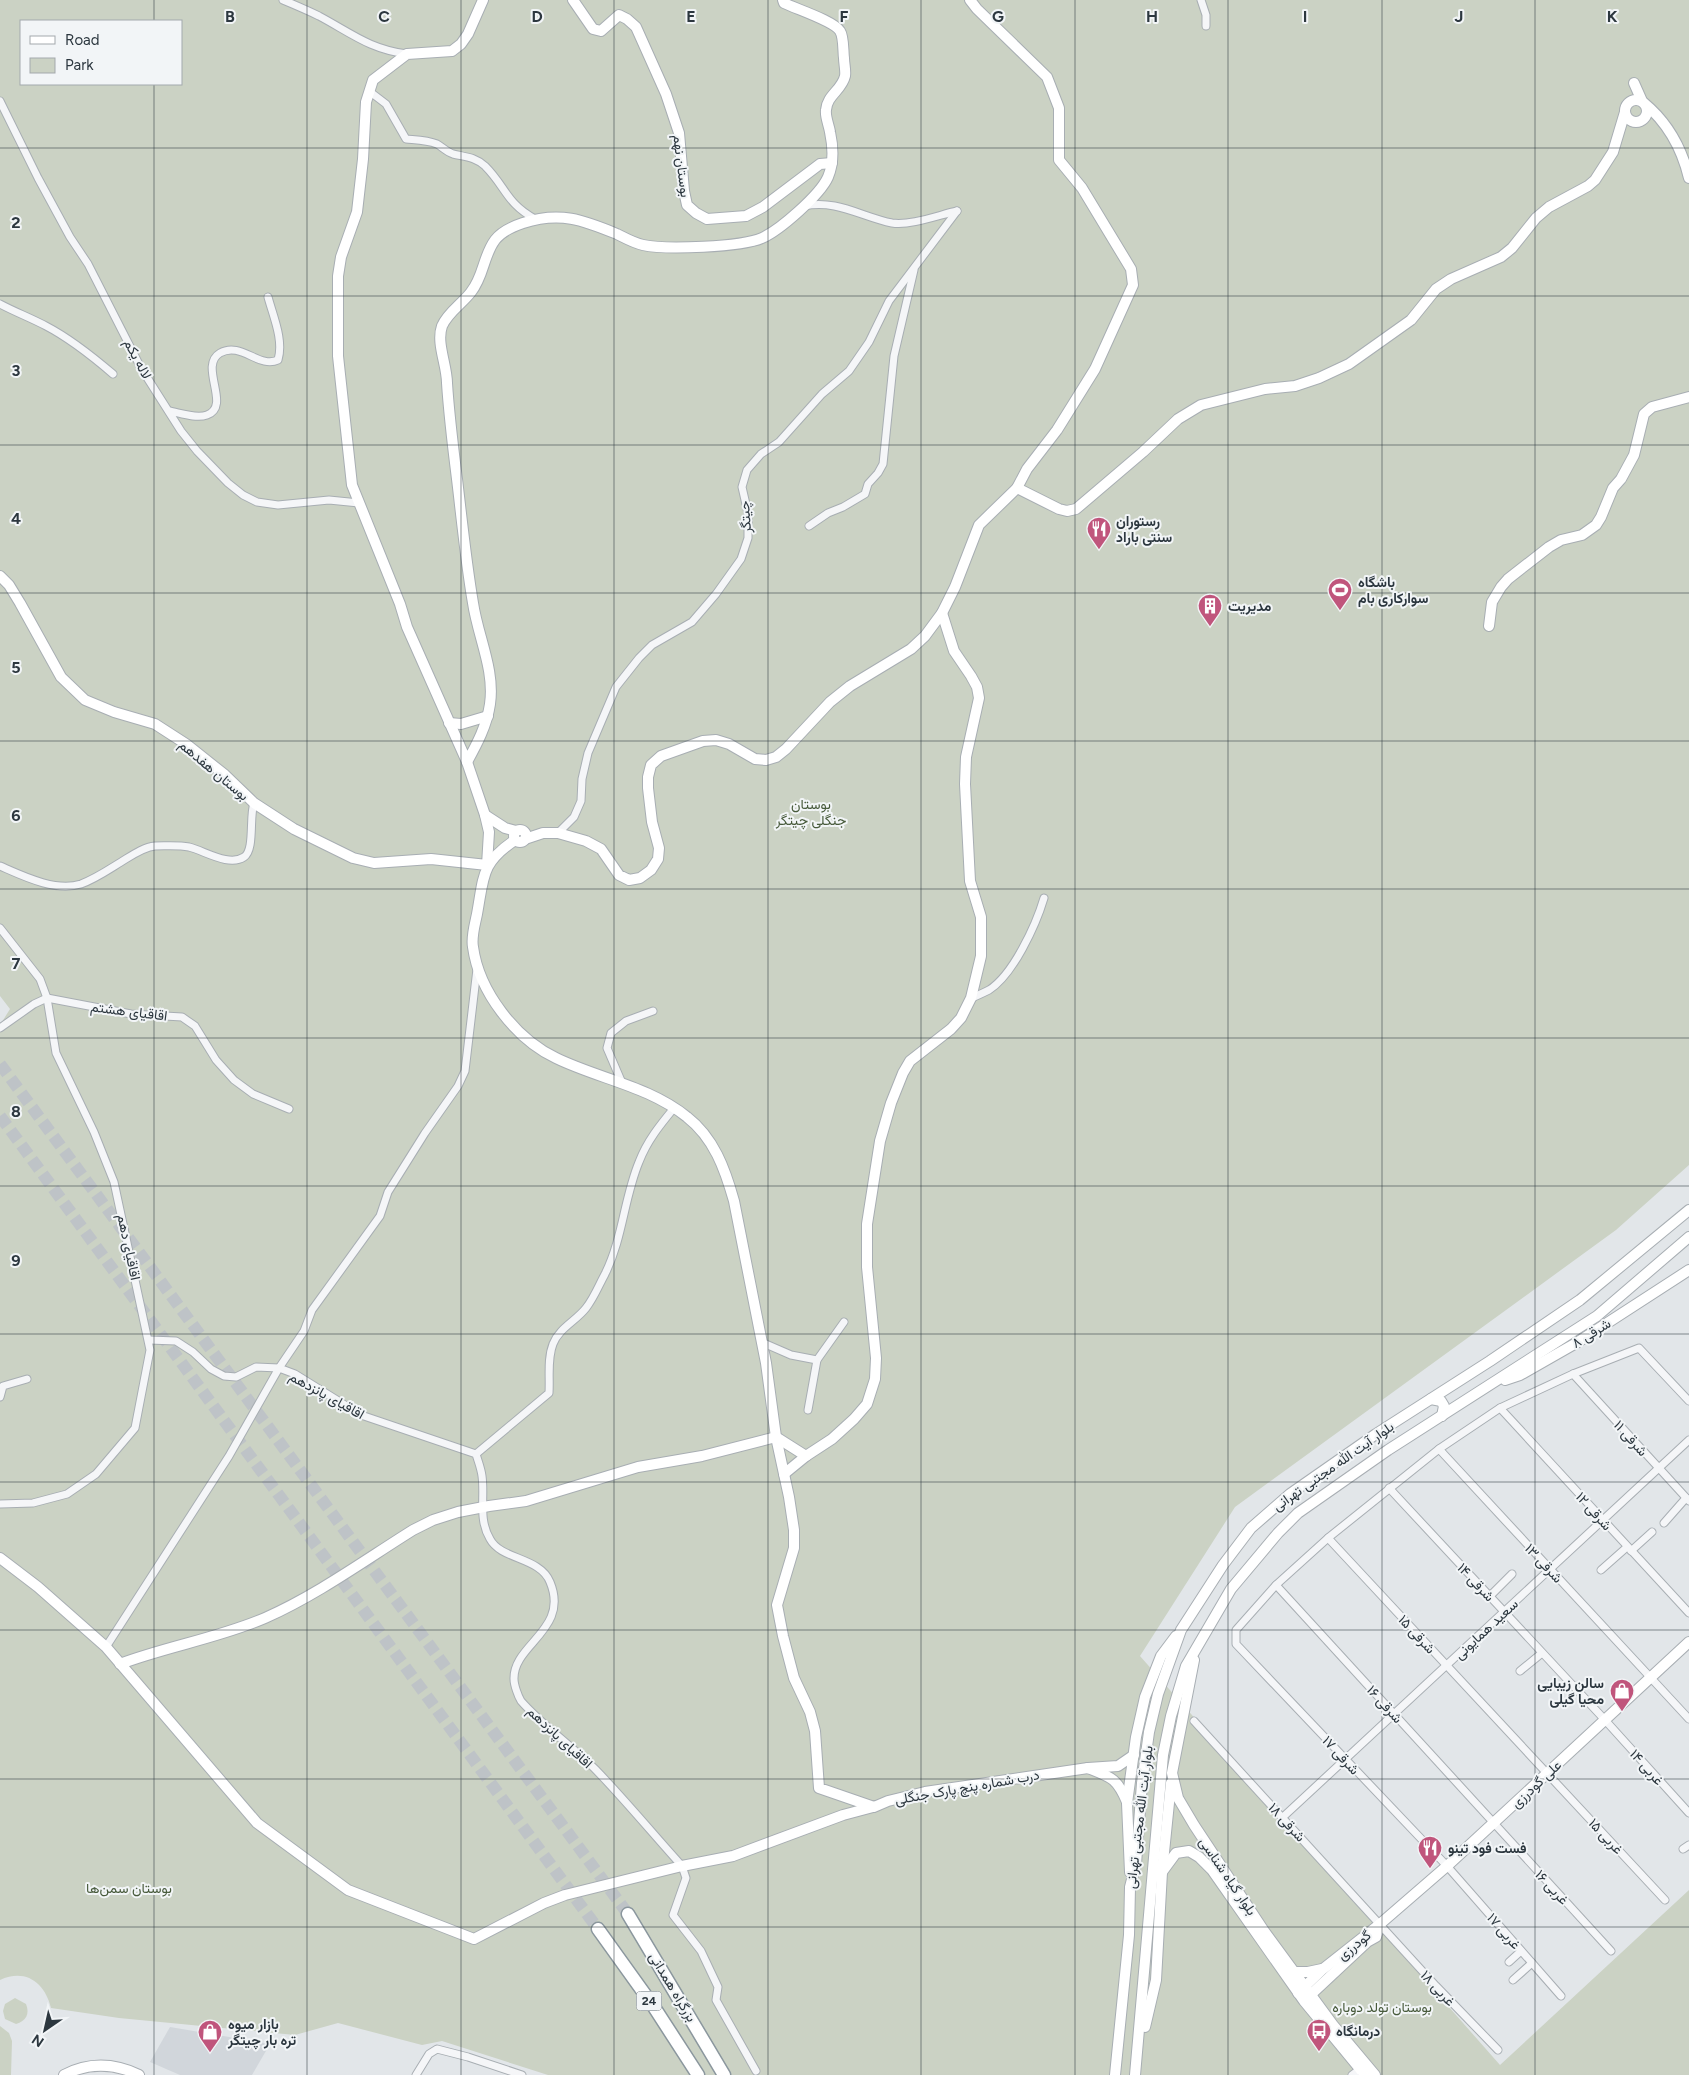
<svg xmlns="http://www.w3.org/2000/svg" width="1689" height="2075" viewBox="0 0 1689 2075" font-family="Figtree,Vazirmatn,sans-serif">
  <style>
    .built { fill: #d1d6db }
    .green { fill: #cbd2c4; fill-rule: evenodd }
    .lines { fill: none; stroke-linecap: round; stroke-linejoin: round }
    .highway-tunnel { stroke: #bec3c7; stroke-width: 12; stroke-dasharray: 12 6; stroke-linecap: butt }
    .street-casing { stroke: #a8aeb3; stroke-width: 9 }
    .secondary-casing { stroke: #a8aeb3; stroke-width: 12 }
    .highway-casing { stroke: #8b979e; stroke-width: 15 }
    .street { stroke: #f5f6f8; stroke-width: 7 }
    .secondary { stroke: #fff; stroke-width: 10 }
    .highway { stroke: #fff; stroke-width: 12 }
    .grid { fill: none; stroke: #2c373f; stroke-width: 1; stroke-opacity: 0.55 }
    .labels { text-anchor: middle; stroke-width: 4; stroke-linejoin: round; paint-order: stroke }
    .shield { fill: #f2f5f7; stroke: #677076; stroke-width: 1 }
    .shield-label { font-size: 12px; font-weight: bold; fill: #2c373f }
    .street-label { font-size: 14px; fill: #2c373f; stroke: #f2f5f7 }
    .poi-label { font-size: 14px; font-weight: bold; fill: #2c373f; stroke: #f2f5f7; text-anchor: start }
    .park-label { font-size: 14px; fill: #475a3b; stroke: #f2f5f7 }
    .grid-label { font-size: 16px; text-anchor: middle; font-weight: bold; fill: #2c373f; stroke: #f2f5f7; stroke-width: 4; stroke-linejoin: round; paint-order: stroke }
  </style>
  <rect width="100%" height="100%" fill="#e2e6e9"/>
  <polygon class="built" points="170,2027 270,2044 252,2075 180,2075 150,2062"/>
  <g class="green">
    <path d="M0,0H1689V1165L1616,1230L1235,1507L1140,1656L1500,2065L1689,1890V2075H548L442,2041L422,2045L338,2023L295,2035L119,2018L51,2008C45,1983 26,1968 0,1980V1025L10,1009L0,996ZM21,21H181V84H21Z"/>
    <path d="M15,1998L26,2004C30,2014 26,2021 16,2024L5,2019L3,2011L5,2004Z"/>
    <polygon points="0,2026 9,2033 12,2041 11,2075 0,2075"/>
  </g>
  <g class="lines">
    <g class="highway-tunnel">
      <polyline points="0,1064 628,1914"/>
      <polyline points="0,1116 598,1929"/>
    </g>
    <defs>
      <g id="street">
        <path d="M283,0C295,5 307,10 319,16C351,33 369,49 407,54"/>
        <polyline points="1201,0 1206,15 1206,26"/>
        <path d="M369,91L386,104L406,139C417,140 427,140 437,144C442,147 447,152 453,154C466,157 475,157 485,166C506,187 506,203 535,219"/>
        <polyline points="0,101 38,178 70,237 88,264 141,368 181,431 197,451 228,483 243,495 257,502 278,505 329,500 359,503"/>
        <path d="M804,206C836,199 862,217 892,223C910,226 939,215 957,211"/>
        <path d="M0,304C15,312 31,318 46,326C71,339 92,356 113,374"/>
        <path d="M169,411C180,413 196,419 207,415C232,406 198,366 220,353C241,341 259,369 278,360C284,340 273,316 268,297"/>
        <polyline points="809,526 828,513 843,507 865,494 868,484 878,473 883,464 894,356 914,270"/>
        <polyline points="558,833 574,817 581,801 582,779 588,753 616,687 639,658 652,645 692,622 716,594 741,559 748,538 748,513 742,487 747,470 761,454 779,442 822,394 849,371 869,342 889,301 957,211"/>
        <path d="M0,866C23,876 55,892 81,884C95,879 108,870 121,862C131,856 143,847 155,846C167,846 178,845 189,847C205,851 229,867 244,857C255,850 249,817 254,803"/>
        <polyline points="0,928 40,979 47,998 56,1053 94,1132 114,1182 150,1350 135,1428 96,1474 67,1494 33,1503 0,1504"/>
        <path d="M971,998C977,996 983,993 989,990C1013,975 1036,925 1044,898"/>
        <polyline points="0,1028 34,1004 47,998 131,1014 182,1017 195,1026 216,1060 234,1080 253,1094 289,1109"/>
        <polyline points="622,1083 607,1048 611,1033 626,1021 653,1011"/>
        <path d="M149,1340L176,1341L193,1352L211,1369L224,1376L236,1377L256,1367L279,1368L295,1374L361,1415L476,1454C478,1461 481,1468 482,1476C485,1497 478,1519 490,1539C501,1560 540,1557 550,1582C570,1630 513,1644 514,1679C514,1685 518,1696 521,1701C542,1725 573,1747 596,1770C626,1801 653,1834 682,1866L686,1878L673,1915L701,1951L718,1987L716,2000L756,2071"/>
        <polyline points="761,1342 791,1355 817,1360"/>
        <polyline points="1573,1374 1689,1501"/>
        <polyline points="0,1397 3,1386 27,1379"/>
        <polyline points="1500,1408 1689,1613"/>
        <polyline points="808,1410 817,1360 844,1322"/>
        <polyline points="1439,1449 1689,1719"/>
        <path d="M476,1454L549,1393C550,1377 547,1359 553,1344C559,1328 576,1321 586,1308C594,1298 599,1285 605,1274C623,1238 624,1198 639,1162C647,1141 660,1125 674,1108"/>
        <polyline points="1389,1488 1605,1720 1689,1813"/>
        <polyline points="1664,1523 1686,1498"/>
        <polyline points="1328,1538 1665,1900"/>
        <polyline points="1631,1551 1652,1532"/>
        <polyline points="1601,1570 1627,1547"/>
        <polyline points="1276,1585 1611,1951"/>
        <polyline points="1490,1596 1512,1574"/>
        <polyline points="106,1647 229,1456 279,1368 304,1331 312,1310 380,1216 388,1192 425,1133 458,1086 465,1071 477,969"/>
        <polyline points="1520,1671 1542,1653"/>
        <polyline points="1194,1721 1436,1986 1498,2050"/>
        <polyline points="1283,1817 1689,1440"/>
        <polyline points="1683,1849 1689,1845"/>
        <polyline points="1509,1962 1521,1951"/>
        <polyline points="1513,1980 1532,1963"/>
        <polyline points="1561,1996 1447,1866 1236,1644 1236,1630 1276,1585 1328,1538 1439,1449 1500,1408 1573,1374 1639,1348 1689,1401"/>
        <polyline points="416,2075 429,2054 437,2049 468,2057 522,2075"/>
        <polyline points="1352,2075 1360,2069"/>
      </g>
      <g id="secondary">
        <path d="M483,0L468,34L461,44L452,51L407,54L373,80L366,102L363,159L357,212L341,257L338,276V356L352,485L400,604L407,627L467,762C477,744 487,725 490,704C495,670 478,637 473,603C466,562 462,521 457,479C453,447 449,415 447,383C447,365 436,343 442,326C448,312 462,304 471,292C484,276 483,256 495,240C501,232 514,226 523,223C560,211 583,220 617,234C625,238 634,243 643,245C666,250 741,247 762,238C780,230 820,195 828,177C834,163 833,146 830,132C829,125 825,117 826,110C827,95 842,90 845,76C846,71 844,64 844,58C843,51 844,37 840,31C834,21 796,9 784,3L783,0"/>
        <polyline points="573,0 593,29 601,31 619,15 627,19 636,27 666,94 679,133 684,191 687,205 696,213 707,219 746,216 763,207 820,164 832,163"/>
        <polyline points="1634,83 1642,101"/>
        <circle cx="1636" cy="111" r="11"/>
        <path d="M1644,103C1667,122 1682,149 1689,178"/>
        <polyline points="1017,488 1059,509 1067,511 1076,509 1143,452 1178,419 1201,405 1265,389 1295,386 1319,378 1349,364 1411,320 1436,289 1451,279 1501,257 1512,248 1536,218 1549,207 1588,186 1595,180 1613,152 1625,112"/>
        <polyline points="0,576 9,585 20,603 61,677 85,700 114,712 155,724 186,744 225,775 254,803 294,829 353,858 374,863 431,859 487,865 489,832 485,815 467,762"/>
        <polyline points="1489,626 1492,602 1501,587 1508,579 1549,547 1561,540 1582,535 1596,525 1601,517 1613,488 1621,479 1634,455 1644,414 1652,407 1689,397"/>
        <polyline points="449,723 461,724 488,716"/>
        <polyline points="485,815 505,828 516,831"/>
        <circle cx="520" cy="836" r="6"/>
        <polyline points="525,839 543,833 558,833 586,841 601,849 619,875 629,880 640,878 651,870 658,859 659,848 652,822 648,788 648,777 651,765 661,756 703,741 716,740 729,744 755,759 766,760 776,757 786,749 830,702 850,686 911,649 925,636 942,613 955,587 979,525 1017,488 1027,469 1057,430 1095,369 1133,285 1131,269 1082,188 1059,160 1059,108 1047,77 977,9 970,0"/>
        <path d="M515,840C481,863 484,876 477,914C475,924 471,937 473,947C479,992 516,1039 556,1058C599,1079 649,1086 687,1117C714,1138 725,1169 734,1201L766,1363L776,1437L789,1497L794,1530V1548L777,1605L783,1636L794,1678L810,1712L815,1731L819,1788L874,1807L888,1801L925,1792L1088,1768"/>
        <polyline points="1505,1380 1520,1375 1578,1342 1689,1270"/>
        <polyline points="1431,1399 1441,1401 1444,1406 1442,1416"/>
        <polyline points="806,1456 832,1439 854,1419 867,1404 875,1379 876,1358 867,1267 867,1224 880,1141 891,1103 903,1073 910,1061 951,1029 961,1018 971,998 981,956 981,917 970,881 965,784 966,757 979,698 977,687 971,676 954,651 942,613"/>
        <polyline points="0,1558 38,1587 106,1647 257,1823 348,1890 474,1939 544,1903 565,1895 682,1866 733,1856 843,1815 873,1807"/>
        <polyline points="1194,1660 1172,1773 1178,1798 1194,1825 1264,1931 1333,2025 1375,2075"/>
        <path d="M120,1664C168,1646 219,1638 265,1618C317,1595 365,1560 413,1530L433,1520L458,1512L489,1506L526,1501L638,1467L702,1456L776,1437L806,1456L784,1474"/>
        <path d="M1127,1802C1117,1778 1111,1777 1088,1768L1118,1766L1134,1755"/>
        <polyline points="1130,1872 1127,1803 1136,1737 1145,1697 1161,1656 1176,1636"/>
        <polyline points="1162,1872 1176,1853 1189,1851 1199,1857 1212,1870 1304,2001 1365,2075"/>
        <polyline points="1294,1972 1308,1972 1322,1969"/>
        <polyline points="1298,1993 1323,1969 1380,1924 1447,1866 1689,1642"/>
        <polyline points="1306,1999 1367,1942 1376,1937 1380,1924"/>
        <polyline points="1145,2027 1156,1980 1162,1872 1171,1783"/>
        <path d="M64,2075C89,2062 114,2063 139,2075"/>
        <polyline points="1115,2075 1129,1935 1130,1887 1136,1864 1142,1783 1149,1732 1158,1694 1181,1630 1223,1565 1251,1528 1290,1494 1376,1434 1490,1361 1580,1300 1689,1210"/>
        <polyline points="1135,2075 1163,1755 1171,1716 1186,1666 1231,1589 1278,1533 1298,1513 1388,1450 1597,1316 1689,1237"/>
      </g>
      <g id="highway">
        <polyline points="628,1914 724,2075"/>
        <polyline points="598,1929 654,2007 698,2075"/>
      </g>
    </defs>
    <use href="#street" class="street-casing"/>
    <use href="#secondary" class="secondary-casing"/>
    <use href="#highway" class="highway-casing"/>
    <use href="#street" class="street"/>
    <use href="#secondary" class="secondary"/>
    <use href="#highway" class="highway"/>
  </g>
  <path class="grid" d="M154,0V21M307,0V2075M461,0V2075M614,0V2075M768,0V2075M921,0V2075M1075,0V2075M1228,0V2075M1382,0V2075M1535,0V2075M154,84V2075M0,148H1689M0,296H1689M0,445H1689M0,593H1689M0,741H1689M0,889H1689M0,1038H1689M0,1186H1689M0,1334H1689M0,1482H1689M0,1630H1689M0,1779H1689M0,1927H1689"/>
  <defs>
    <symbol id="restaurant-pin" viewBox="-11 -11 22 30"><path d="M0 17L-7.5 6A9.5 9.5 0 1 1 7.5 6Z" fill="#c0557c" stroke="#f2f5f7"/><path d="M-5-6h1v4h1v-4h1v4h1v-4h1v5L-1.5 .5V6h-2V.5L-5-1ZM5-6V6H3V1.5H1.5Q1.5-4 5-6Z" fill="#fff"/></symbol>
    <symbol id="stadium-pin" viewBox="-11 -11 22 30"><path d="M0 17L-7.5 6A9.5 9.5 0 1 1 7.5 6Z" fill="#c0557c" stroke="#f2f5f7"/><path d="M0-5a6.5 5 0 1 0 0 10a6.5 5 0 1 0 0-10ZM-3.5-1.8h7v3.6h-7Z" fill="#fff"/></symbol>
    <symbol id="building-pin" viewBox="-11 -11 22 30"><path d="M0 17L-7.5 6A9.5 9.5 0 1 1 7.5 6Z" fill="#c0557c" stroke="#f2f5f7"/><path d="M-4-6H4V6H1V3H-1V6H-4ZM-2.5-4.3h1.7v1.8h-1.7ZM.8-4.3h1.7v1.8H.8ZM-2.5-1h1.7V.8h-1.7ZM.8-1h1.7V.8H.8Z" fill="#fff"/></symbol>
    <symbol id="shop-pin" viewBox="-11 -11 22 30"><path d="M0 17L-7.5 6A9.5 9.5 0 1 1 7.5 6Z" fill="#c0557c" stroke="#f2f5f7"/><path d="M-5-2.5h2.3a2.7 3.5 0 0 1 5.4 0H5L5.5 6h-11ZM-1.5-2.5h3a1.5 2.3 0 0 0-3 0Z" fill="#fff"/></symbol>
    <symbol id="bus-pin" viewBox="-11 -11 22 30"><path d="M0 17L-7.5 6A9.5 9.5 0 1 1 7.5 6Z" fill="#c0557c" stroke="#f2f5f7"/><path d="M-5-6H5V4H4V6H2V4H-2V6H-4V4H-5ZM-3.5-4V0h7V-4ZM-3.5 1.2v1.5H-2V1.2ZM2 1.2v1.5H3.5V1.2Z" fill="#fff"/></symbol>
  </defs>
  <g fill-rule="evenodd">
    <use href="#restaurant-pin" x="1085" y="515" width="28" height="38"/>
    <use href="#stadium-pin" x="1326" y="576" width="28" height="38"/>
    <use href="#building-pin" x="1196" y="592" width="28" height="38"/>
    <use href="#shop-pin" x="1608" y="1677" width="28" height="38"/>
    <use href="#restaurant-pin" x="1416" y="1834" width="28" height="38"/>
    <use href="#bus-pin" x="1305" y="2017" width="28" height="38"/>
    <use href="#shop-pin" x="196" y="2018" width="28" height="38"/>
  </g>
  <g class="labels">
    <rect class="shield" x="636.5" y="1991.5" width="25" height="19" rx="4"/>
    <g class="shield-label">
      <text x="649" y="2005">24</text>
    </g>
    <g class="street-label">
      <text transform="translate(682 166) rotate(83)" y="5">بوستان نهم</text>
      <text transform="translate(138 359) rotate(62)" y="5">لاله یکم</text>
      <text transform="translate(745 517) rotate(-94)" y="5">چیتگر</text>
      <text transform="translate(214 770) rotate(40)" y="5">بوستان هفدهم</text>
      <text transform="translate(129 1011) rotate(7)" y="5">اقاقیای هشتم</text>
      <text transform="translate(129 1247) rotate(78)" y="5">اقاقیای دهم</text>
      <text transform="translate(1591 1333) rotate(-32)" y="5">۸ شرقی</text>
      <text transform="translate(327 1395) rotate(29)" y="5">اقاقیای پانزدهم</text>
      <text transform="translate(1631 1438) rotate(48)" y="5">۱۱ شرقی</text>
      <text transform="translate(1333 1466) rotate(-35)" y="5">بلوار آیت الله مجتبی تهرانی</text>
      <text transform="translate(1594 1511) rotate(48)" y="5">۱۲ شرقی</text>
      <text transform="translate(1544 1563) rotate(47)" y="5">۱۳ شرقی</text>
      <text transform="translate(1476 1582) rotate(47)" y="5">۱۴ شرقی</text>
      <text transform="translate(1486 1629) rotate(-43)" y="5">سعید همایونی</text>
      <text transform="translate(1417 1634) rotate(47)" y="5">۱۵ شرقی</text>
      <text transform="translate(1385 1704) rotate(48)" y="5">۱۶ شرقی</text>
      <text transform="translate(560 1737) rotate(43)" y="5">اقاقیای پانزدهم</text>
      <text transform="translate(1341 1755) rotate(47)" y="5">۱۷ شرقی</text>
      <text transform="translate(1647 1767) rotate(48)" y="5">۱۴ غربی</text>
      <text transform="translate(1536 1784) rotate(-43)" y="5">علی گودرزی</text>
      <text transform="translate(967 1787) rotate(-10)" y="5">درب شماره پنچ پارک جنگلی</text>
      <text transform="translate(1139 1817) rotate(-83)" y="5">بلوار آیت الله مجتبی تهرانی</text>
      <text transform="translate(1287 1822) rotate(47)" y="5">۱۸ شرقی</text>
      <text transform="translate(1606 1836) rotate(47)" y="5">۱۵ غربی</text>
      <text transform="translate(1228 1876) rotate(56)" y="5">بلوار گیاه شناسی</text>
      <text transform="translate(1552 1887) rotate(47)" y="5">۱۶ غربی</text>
      <text transform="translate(1504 1931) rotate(49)" y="5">۱۷ غربی</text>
      <text transform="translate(1354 1945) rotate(-39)" y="5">گودرزی</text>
      <text transform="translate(673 1987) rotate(59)" y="5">بزرگراه همدانی</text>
      <text transform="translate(1438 1988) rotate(47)" y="5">۱۸ غربی</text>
    </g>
    <g class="poi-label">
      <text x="1116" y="526">رستوران<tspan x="1116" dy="16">سنتی باراد</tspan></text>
      <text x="1358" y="587">باشگاه<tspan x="1358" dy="16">سوارکاری بام</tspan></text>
      <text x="1228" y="611">مدیریت</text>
      <text x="1604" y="1688" text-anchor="end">سالن زیبایی<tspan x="1604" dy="16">محیا گیلی</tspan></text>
      <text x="1448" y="1853">فست فود تینو</text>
      <text x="228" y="2029">بازار میوه<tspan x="228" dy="16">تره بار چیتگر</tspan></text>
      <text x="1336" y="2036">درمانگاه</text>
    </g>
    <g class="park-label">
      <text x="811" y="809">بوستان<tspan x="811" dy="16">جنگلی چیتگر</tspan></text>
      <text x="129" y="1893">بوستان سمن‌ها</text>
      <text x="1382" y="2012">بوستان تولد دوباره</text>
    </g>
  </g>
  <g class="grid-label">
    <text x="230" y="22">B</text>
    <text x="384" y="22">C</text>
    <text x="537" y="22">D</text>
    <text x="691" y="22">E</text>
    <text x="844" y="22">F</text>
    <text x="998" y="22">G</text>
    <text x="1152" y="22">H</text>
    <text x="1305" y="22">I</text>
    <text x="1459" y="22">J</text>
    <text x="1612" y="22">K</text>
    <text x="16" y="228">2</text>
    <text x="16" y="376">3</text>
    <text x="16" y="524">4</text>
    <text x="16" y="673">5</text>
    <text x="16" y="821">6</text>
    <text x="16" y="969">7</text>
    <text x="16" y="1117">8</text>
    <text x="16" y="1266">9</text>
  </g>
  <rect x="20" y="20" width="162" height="65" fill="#f2f5f7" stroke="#a3a9ad"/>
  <rect x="30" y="36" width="25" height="8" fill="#ffffff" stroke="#a3a9ad"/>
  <text x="65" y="45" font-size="15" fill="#2c373f">Road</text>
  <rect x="30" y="58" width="25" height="15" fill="#cbd2c4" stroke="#a3a9ad"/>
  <text x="65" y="70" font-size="15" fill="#2c373f">Park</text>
  <g transform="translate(45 2030) rotate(214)" stroke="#f2f5f7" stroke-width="4" paint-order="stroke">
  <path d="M0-4L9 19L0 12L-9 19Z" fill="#2c373f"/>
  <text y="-8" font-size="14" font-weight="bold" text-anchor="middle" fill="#2c373f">N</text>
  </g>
</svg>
